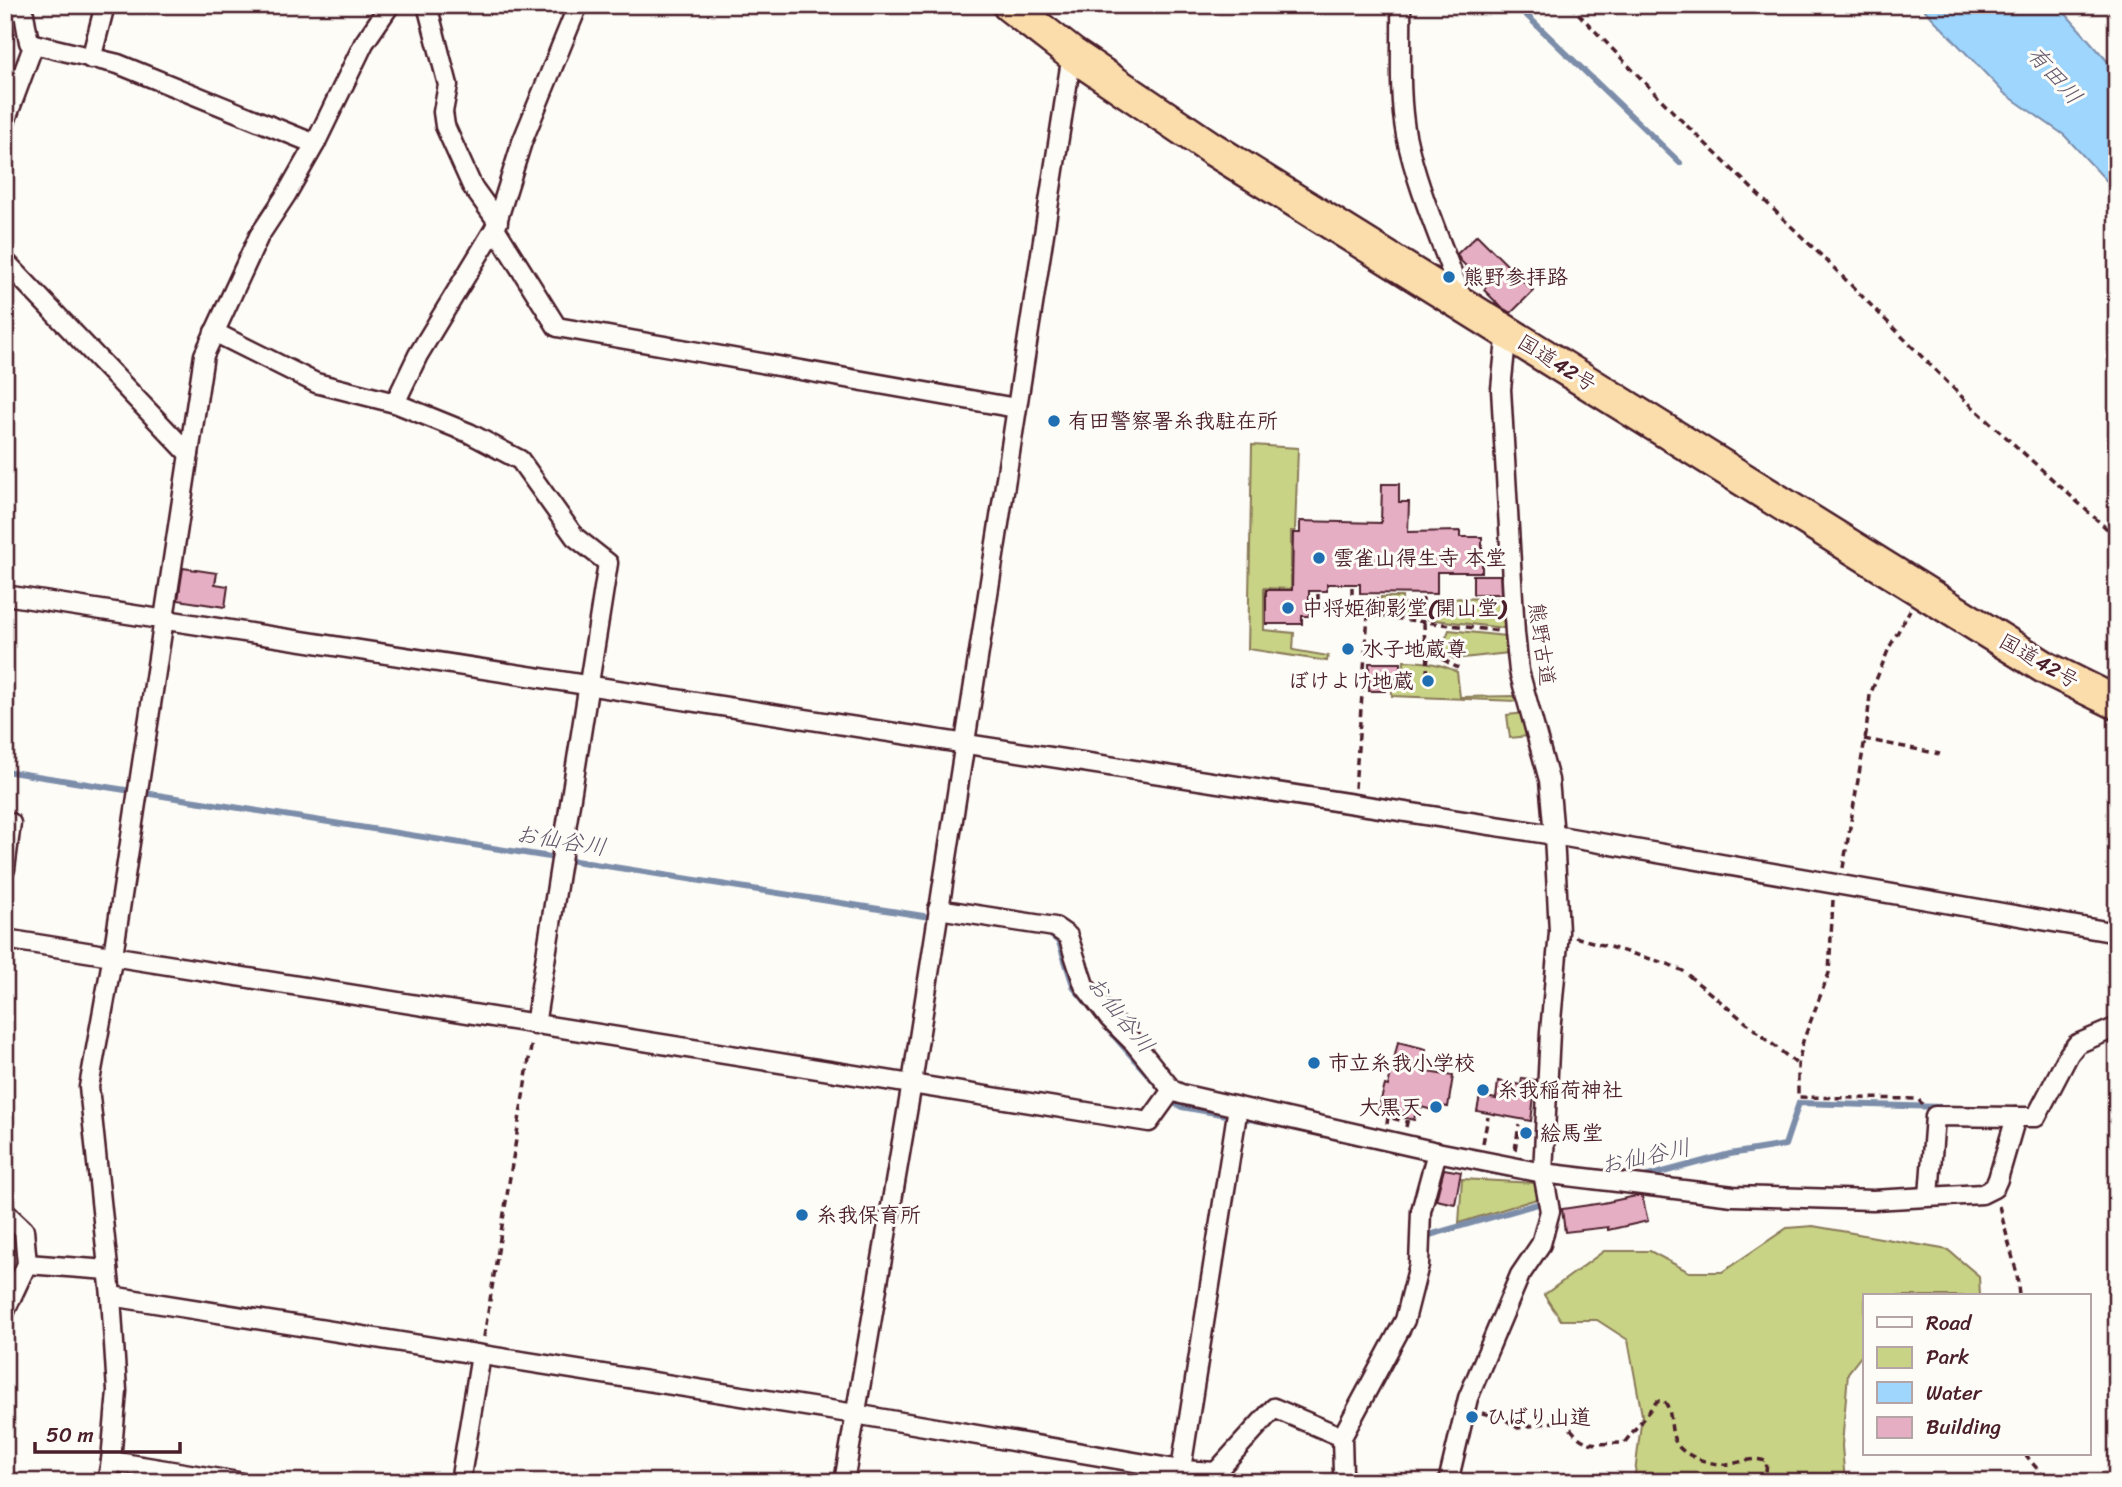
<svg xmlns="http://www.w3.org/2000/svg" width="2122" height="1487" viewBox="0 0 2122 1487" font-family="Sriracha,'Klee One',sans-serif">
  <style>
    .green { fill: #c8d386; stroke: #897958; stroke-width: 2 }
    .water { fill: #9ed6fe; stroke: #7c8daa; stroke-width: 2 }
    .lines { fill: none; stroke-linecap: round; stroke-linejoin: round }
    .stream { stroke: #7c8daa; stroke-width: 6 }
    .building { fill: #e6aec3; stroke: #4a1f2b; stroke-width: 2 }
    .street-casing { stroke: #4a1f2b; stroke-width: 23 }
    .highway-casing { stroke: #4a1f2b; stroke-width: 37 }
    .path { stroke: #4a1f2b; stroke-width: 3.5; stroke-dasharray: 7 5; stroke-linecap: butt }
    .street { stroke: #fdfcf7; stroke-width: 18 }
    .highway { stroke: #faddab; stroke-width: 32 }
    .poi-dot { fill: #1f6fb2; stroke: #fdfcf7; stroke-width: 2.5 }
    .labels { text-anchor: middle; stroke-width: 6; stroke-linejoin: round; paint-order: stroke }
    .poi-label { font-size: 21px; font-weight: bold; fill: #4a1f2b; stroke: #fdfcf7; text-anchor: start }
    .street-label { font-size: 21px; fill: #4a1f2b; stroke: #fdfcf7 }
    .water-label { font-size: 23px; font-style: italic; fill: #63566a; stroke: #fdfcf7 }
  </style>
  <rect width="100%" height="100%" fill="#fdfcf7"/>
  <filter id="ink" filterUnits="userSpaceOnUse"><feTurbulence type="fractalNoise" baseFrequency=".0143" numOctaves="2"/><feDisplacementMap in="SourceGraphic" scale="14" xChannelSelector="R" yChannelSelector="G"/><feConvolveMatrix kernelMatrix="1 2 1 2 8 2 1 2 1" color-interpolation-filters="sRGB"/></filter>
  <g filter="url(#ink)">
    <g class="green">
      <polygon points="1252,445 1298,448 1295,531 1291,531 1291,589 1264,588 1264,630 1294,633 1293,650 1328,656 1327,661 1248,649"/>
      <polygon points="1381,597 1402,597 1402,603 1418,604 1418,617 1381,613"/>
      <polygon points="1440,598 1502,599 1504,628 1427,619 1428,609 1440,609"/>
      <polygon points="1449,630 1505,636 1508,653 1454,659 1445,652 1445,640"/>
      <path d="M1404,661C1423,661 1440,663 1457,672L1460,697L1516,696V701L1392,696V682L1403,680Z"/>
      <polygon points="1526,713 1528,736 1510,738 1507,715"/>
      <polygon points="1462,1179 1535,1183 1540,1198 1459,1223"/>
      <polygon points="1813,1226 1948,1250 1979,1276 1980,1296 1865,1296 1865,1351 1848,1373 1842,1446 1845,1482 1634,1482 1642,1415 1628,1340 1597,1320 1561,1320 1544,1295 1604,1251 1650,1251 1689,1272 1722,1272 1787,1228"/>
    </g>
    <polygon class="water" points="1920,5 2058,5 2117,72 2117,192 2064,135 2004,93"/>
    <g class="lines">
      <g class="stream">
        <polyline points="1516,5 1680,163"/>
        <polyline points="5,771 936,918"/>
        <polyline points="1047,932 1059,942 1074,988 1096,1014"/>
        <polyline points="1107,1028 1172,1102 1182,1107 1277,1124"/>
        <polyline points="1479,1169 1509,1175"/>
        <polyline points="1637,1179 1730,1154 1785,1145 1799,1103 1942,1107"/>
        <polyline points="1554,1183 1578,1185"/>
        <polyline points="1426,1236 1541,1203"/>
      </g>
    </g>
    <g class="building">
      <polygon points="1477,235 1533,291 1511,313 1501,307 1484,290 1486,287 1460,260 1457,254"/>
      <polygon points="1382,484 1399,484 1399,502 1409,502 1408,532 1460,531 1460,537 1482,537 1482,572 1437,572 1437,594 1360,593 1360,584 1327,584 1327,591 1309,591 1309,616 1302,616 1302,624 1266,624 1266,590 1292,590 1293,533 1300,533 1300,521 1381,523"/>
      <polygon points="183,568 217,573 215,584 228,586 225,607 178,600"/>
      <polygon points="1473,575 1500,575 1501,594 1473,594"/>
      <polygon points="1369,663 1401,663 1401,678 1384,678 1385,691 1369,691"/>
      <polygon points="1398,1042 1426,1049 1420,1071 1453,1076 1448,1107 1442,1106 1441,1112 1417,1106 1414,1120 1378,1111 1385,1085 1388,1086"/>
      <polygon points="1522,1078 1536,1080 1531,1121 1477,1111 1480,1096 1496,1099 1498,1081 1521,1085"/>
      <polygon points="1444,1169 1461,1172 1455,1204 1436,1200"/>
      <polygon points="1636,1196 1642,1196 1648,1221 1608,1230 1608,1227 1565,1232 1562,1209 1603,1203"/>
    </g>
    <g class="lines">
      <defs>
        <g id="street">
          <polyline points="10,5 24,14 29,42 34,44"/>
          <polyline points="427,5 448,85 443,112 445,126 472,186 498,222"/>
          <path d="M1401,5C1402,48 1398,92 1406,135C1418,193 1444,247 1463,303"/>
          <polyline points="91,59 105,5"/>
          <polyline points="5,122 34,44 118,64 315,144"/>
          <polyline points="495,228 557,327 1016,408"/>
          <polyline points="5,261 189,454"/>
          <polyline points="214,332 316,383 395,403 469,433 520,460 575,537 608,563 535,1025"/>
          <polyline points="395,403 418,355 495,228 522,142 578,5"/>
          <polyline points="5,595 1554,835 2117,933"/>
          <polyline points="5,822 11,823 5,869"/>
          <polyline points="938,909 1055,927 1068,936 1084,985 1109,1018 1135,1044 1172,1090 1181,1094 1437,1152 1543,1173 1733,1196 1873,1200 1982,1194 1994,1188 1998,1179 2016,1117 2036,1117 2069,1054 2077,1044 2117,1027"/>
          <polyline points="5,939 1149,1122 1172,1090"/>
          <polyline points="1929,1196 1935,1116 2016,1117"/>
          <polyline points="5,1212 24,1230 27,1264"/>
          <polyline points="111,1296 855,1414 1181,1470 1216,1472 1274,1408 1342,1437"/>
          <polyline points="5,1311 27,1264 108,1270"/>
          <polyline points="111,1461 117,1391 111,1296 89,1087 113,955 204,355 259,236 286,195 315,144 364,43 390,5"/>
          <polyline points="107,1482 111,1461 238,1482"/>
          <polyline points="460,1482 481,1355"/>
          <polyline points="844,1482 912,1083 1072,54"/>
          <polyline points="1179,1482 1238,1107"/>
          <polyline points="1341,1482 1343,1473 1342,1437 1405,1320 1419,1265 1421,1211 1437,1152"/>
          <polyline points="1448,1482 1468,1398 1520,1275 1541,1244 1550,1211 1543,1173 1550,1032 1559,932 1554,835 1549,780 1519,671 1515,633 1501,389 1507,330"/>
        </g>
        <polyline id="highway" points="1009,5 1072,54 1211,148 2046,668 2117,703"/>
      </defs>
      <use href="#street" class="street-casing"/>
      <use href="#highway" class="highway-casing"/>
      <g class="path">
        <polyline points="1570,5 1680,119 1830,264 1963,398 2117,538"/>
        <polyline points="1352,587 1352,613"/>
        <polyline points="1318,594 1318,609"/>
        <polyline points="1423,598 1425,649 1458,668"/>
        <polyline points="1311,608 1499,631"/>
        <polyline points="1375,616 1376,597"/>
        <polyline points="1427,675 1428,651"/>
        <polyline points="1864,739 1940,754"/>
        <polyline points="1355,788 1368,615"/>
        <polyline points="1843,868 1866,733 1870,695 1889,648 1910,610"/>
        <polyline points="1833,900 1829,973 1803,1041 1798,1065 1798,1097 1918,1099 1922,1104"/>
        <polyline points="1575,937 1668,964 1683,971 1798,1065"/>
        <polyline points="1387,1124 1388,1117 1407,1122"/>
        <polyline points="1406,1127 1408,1118"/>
        <polyline points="1483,1143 1488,1117"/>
        <polyline points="1515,1150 1519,1125"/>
        <polyline points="1999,1206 2017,1274 2019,1296"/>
        <polyline points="484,1337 532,1041"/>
        <path d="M1482,1413L1503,1418L1518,1428L1553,1422H1566C1584,1450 1594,1443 1624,1443L1657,1401H1664C1675,1413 1667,1433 1679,1447C1689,1458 1714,1466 1730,1464C1743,1462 1755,1456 1767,1462L1765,1482"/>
        <polyline points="2025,1454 2048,1482"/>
      </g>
      <use href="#street" class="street"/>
      <use href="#highway" class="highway"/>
    </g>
  </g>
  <g class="poi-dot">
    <circle cx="1449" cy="277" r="7"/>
    <circle cx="1054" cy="421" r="7"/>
    <circle cx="1319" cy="558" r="7"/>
    <circle cx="1288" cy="608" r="7"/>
    <circle cx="1348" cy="649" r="7"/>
    <circle cx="1428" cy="681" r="7"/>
    <circle cx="1314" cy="1063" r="7"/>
    <circle cx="1483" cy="1090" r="7"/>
    <circle cx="1436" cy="1107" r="7"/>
    <circle cx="1526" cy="1133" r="7"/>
    <circle cx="802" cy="1215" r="7"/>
    <circle cx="1472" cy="1417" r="7"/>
  </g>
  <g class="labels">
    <g class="poi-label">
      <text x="1463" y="284">熊野参拝路</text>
      <text x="1068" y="428">有田警察署糸我駐在所</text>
      <text x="1333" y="565">雲雀山得生寺 本堂</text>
      <text x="1302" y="615">中将姫御影堂(開山堂)</text>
      <text x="1362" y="656">水子地蔵尊</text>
      <text x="1414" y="688" text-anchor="end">ぼけよけ地蔵</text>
      <text x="1328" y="1070">市立糸我小学校</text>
      <text x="1497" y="1097">糸我稲荷神社</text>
      <text x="1422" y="1114" text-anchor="end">大黒天</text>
      <text x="1540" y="1140">絵馬堂</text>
      <text x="816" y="1222">糸我保育所</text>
      <text x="1486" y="1424">ひばり山道</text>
    </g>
    <g class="street-label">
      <text transform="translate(1557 363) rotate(32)" y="7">国道42号</text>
      <text transform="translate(1542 644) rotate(82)" y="7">熊野古道</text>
      <text transform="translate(2039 661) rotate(30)" y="7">国道42号</text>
    </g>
    <g class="water-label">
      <text transform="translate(2055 75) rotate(48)" y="8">有田川</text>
      <text transform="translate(561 840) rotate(9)" y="8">お仙谷川</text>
      <text transform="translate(1121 1014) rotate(51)" y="8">お仙谷川</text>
      <text transform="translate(1645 1156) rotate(-12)" y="8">お仙谷川</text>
    </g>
  </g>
  <rect width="2122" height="1487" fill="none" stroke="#fdfcf7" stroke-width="28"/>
  <rect x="14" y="14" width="2094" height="1459" fill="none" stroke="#4a1f2b" stroke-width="2.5" filter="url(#ink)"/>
  <rect x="1863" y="1294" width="228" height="161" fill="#fdfcf7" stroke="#b5a4a5" stroke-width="2"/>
  <rect x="1877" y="1317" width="35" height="10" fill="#fdfcf7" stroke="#b5a4a5" stroke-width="2"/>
  <text x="1926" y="1330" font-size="21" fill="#4a1f2b">Road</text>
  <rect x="1877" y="1347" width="35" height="21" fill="#c8d386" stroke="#b5a4a5" stroke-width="2"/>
  <text x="1926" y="1364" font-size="21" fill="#4a1f2b">Park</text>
  <rect x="1877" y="1382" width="35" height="21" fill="#9ed6fe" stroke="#b5a4a5" stroke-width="2"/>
  <text x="1926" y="1400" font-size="21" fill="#4a1f2b">Water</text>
  <rect x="1877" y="1417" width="35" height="21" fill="#e6aec3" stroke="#b5a4a5" stroke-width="2"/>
  <text x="1926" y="1434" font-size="21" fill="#4a1f2b">Building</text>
  <path d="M35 1442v10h145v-10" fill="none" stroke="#4a1f2b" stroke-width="3.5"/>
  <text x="46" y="1442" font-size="21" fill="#4a1f2b" stroke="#fdfcf7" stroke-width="5" paint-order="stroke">50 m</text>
</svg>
